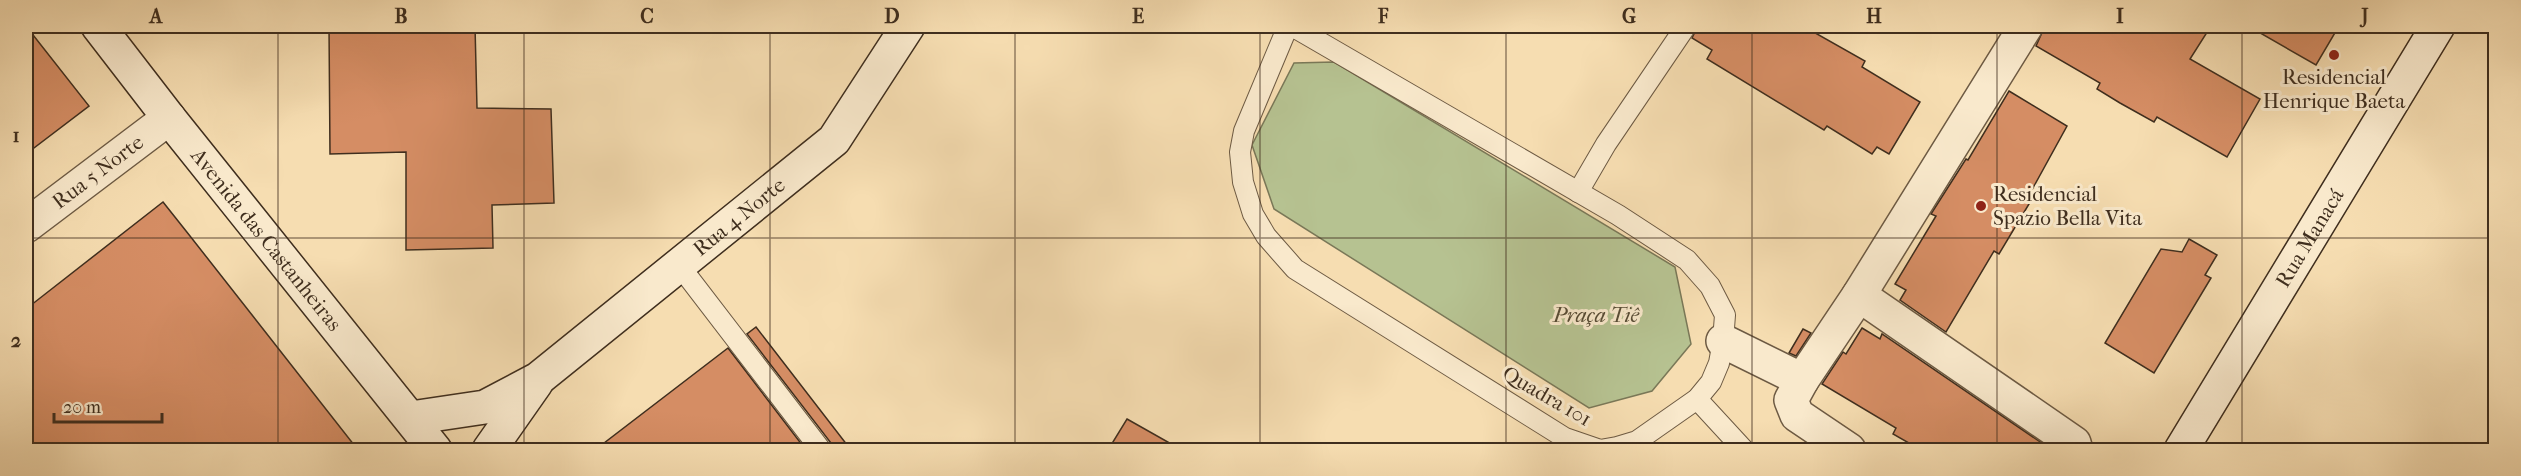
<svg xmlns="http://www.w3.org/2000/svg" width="2521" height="476" viewBox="0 0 2521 476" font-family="'IM FELL French Canon',serif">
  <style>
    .green { fill: #b6c291; stroke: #7a7858; stroke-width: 1.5 }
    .building { fill: #d58d64; stroke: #3f2e1e; stroke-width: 1.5 }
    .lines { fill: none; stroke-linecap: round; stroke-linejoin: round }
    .lane-casing { stroke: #6d5a43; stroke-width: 22 }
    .street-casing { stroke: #6d5a43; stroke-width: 36 }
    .secondary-casing { stroke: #3f2e1e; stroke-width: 36 }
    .lane { stroke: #f9e9cc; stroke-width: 20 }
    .street { stroke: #f9e9cc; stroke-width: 33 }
    .secondary { stroke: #f9e9cc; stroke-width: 33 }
    .grid { fill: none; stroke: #3f2e1e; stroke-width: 1.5; stroke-opacity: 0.55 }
    .poi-dot { fill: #8f2418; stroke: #f9e9cc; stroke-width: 2 }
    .labels { text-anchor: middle; stroke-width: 6; stroke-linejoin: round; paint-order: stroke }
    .poi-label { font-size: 21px; fill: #3f2e1e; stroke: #f9e9cc }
    .street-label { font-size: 21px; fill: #3f2e1e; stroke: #f9e9cc }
    .park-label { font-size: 21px; font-style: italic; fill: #574c35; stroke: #f9e9cc }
    .neatline { fill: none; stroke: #3f2e1e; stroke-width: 2 }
    .grid-label { font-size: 20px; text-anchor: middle; font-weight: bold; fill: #3f2e1e }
  </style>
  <rect width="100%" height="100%" fill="#f6ddb1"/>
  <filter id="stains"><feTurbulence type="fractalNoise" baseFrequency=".00333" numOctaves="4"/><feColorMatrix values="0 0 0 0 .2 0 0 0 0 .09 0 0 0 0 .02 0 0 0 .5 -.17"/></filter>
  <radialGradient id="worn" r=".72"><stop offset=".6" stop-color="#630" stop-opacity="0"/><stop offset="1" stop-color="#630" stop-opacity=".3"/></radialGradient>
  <polygon class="green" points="1334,62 1675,267 1691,344 1652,391 1589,408 1274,209 1252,145 1294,63"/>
  <g class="building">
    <polygon points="26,26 89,106 26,154"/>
    <polygon points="329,26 475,26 477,108 551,109 554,203 492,205 493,248 406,250 406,152 330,154"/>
    <polygon points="1698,26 1803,26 1865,61 1862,67 1920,102 1889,154 1877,147 1872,154 1827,126 1824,130 1707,59 1712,50 1692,38"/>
    <polygon points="2045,26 2211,26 2190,59 2260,99 2227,157 2157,117 2154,122 2120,103 2097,89 2100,83 2036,46"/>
    <polygon points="2248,26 2339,26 2316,65"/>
    <polygon points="2009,91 2067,126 2028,197 2032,199 1999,254 1994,251 1946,332 1900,300 1906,290 1895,284 1936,216 1931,214 1966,159 1968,160"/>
    <polygon points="163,202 190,236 358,450 26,450 26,309"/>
    <polygon points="2189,239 2217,255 2205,275 2211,278 2154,373 2105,343 2161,249 2182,252"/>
    <polygon points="756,327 851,450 833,450 831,443 747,334"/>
    <polygon points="1862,328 1880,339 1882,334 2052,450 1921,450 1893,434 1896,428 1822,384 1843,352 1846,354"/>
    <polygon points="1803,329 1811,333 1796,356 1789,353"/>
    <polygon points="728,348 806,450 595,450"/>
    <polygon points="1127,419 1182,450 1108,450"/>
  </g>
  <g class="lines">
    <defs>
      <g id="lane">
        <polyline points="1288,26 1244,131 1240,152 1243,182 1253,214 1266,236 1295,269 1565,438 1600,450 1617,447 1637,441 1697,399 1711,382 1719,363 1723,341 1725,315 1710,286 1687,260 1618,215 1292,26"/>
        <polyline points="1578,192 1606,144 1686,26"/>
        <polyline points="679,265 821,450"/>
        <polyline points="1697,399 1744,450"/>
      </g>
      <g id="street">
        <path id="s1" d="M26,226L169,118"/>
        <polyline points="1859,295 2074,443 2076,450"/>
        <polyline points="1723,341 1802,380 1859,295 2026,26"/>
        <polyline points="1802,380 1791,400 1797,415 1849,450"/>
      </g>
      <g id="secondary">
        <path id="s2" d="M98,26L169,118L435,450"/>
        <path id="s3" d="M411,418L485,407L538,379L834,140L908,26"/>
        <polyline points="489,450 536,383"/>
        <path id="s4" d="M2181,450L2438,26"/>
      </g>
    </defs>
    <use href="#lane" class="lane-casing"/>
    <use href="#street" class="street-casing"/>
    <use href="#secondary" class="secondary-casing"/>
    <use href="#lane" class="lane"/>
    <use href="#street" class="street"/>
    <use href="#secondary" class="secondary"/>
  </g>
  <path class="grid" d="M278,26V450M524,26V450M770,26V450M1015,26V450M1260,26V450M1506,26V450M1752,26V450M1997,26V450M2242,26V450M26,238H2496"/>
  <g class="poi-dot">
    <circle cx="2334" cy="55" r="6"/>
    <circle cx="1981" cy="206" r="6"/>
  </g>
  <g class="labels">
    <g class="poi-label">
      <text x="2334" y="84">Residencial<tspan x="2334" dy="24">Henrique Baeta</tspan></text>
      <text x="1993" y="201" text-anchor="start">Residencial<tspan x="1993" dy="24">Spazio Bella Vita</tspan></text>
    </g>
    <g class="street-label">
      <text dy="7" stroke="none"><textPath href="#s1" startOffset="90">Rua 5 Norte</textPath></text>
      <text dy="7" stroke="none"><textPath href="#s3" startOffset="393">Rua 4 Norte</textPath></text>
      <text dy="7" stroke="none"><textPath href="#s4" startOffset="248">Rua Manacá</textPath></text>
      <text dy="7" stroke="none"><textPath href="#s2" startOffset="272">Avenida das Castanheiras</textPath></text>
      <text transform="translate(1547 396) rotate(30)" y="7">Quadra 101</text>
    </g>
    <g class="park-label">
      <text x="1596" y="322">Praça Tiê</text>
    </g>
  </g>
  <rect width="2521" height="476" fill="none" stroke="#f6ddb1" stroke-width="66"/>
  <path d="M54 413v9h108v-9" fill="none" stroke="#3f2e1e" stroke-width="3"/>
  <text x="63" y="413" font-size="18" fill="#3f2e1e" stroke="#f9e9cc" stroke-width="4.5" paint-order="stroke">20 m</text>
  <rect x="33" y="33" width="2455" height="410" class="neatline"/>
  <g class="grid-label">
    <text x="156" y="23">A</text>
    <text x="401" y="23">B</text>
    <text x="647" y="23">C</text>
    <text x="892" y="23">D</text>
    <text x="1138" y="23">E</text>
    <text x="1383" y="23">F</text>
    <text x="1629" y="23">G</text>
    <text x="1874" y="23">H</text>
    <text x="2120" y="23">I</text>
    <text x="2365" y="23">J</text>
    <text x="16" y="142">1</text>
    <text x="16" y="347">2</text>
  </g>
  <rect width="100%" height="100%" filter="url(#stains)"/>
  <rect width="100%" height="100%" fill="url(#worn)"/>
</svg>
